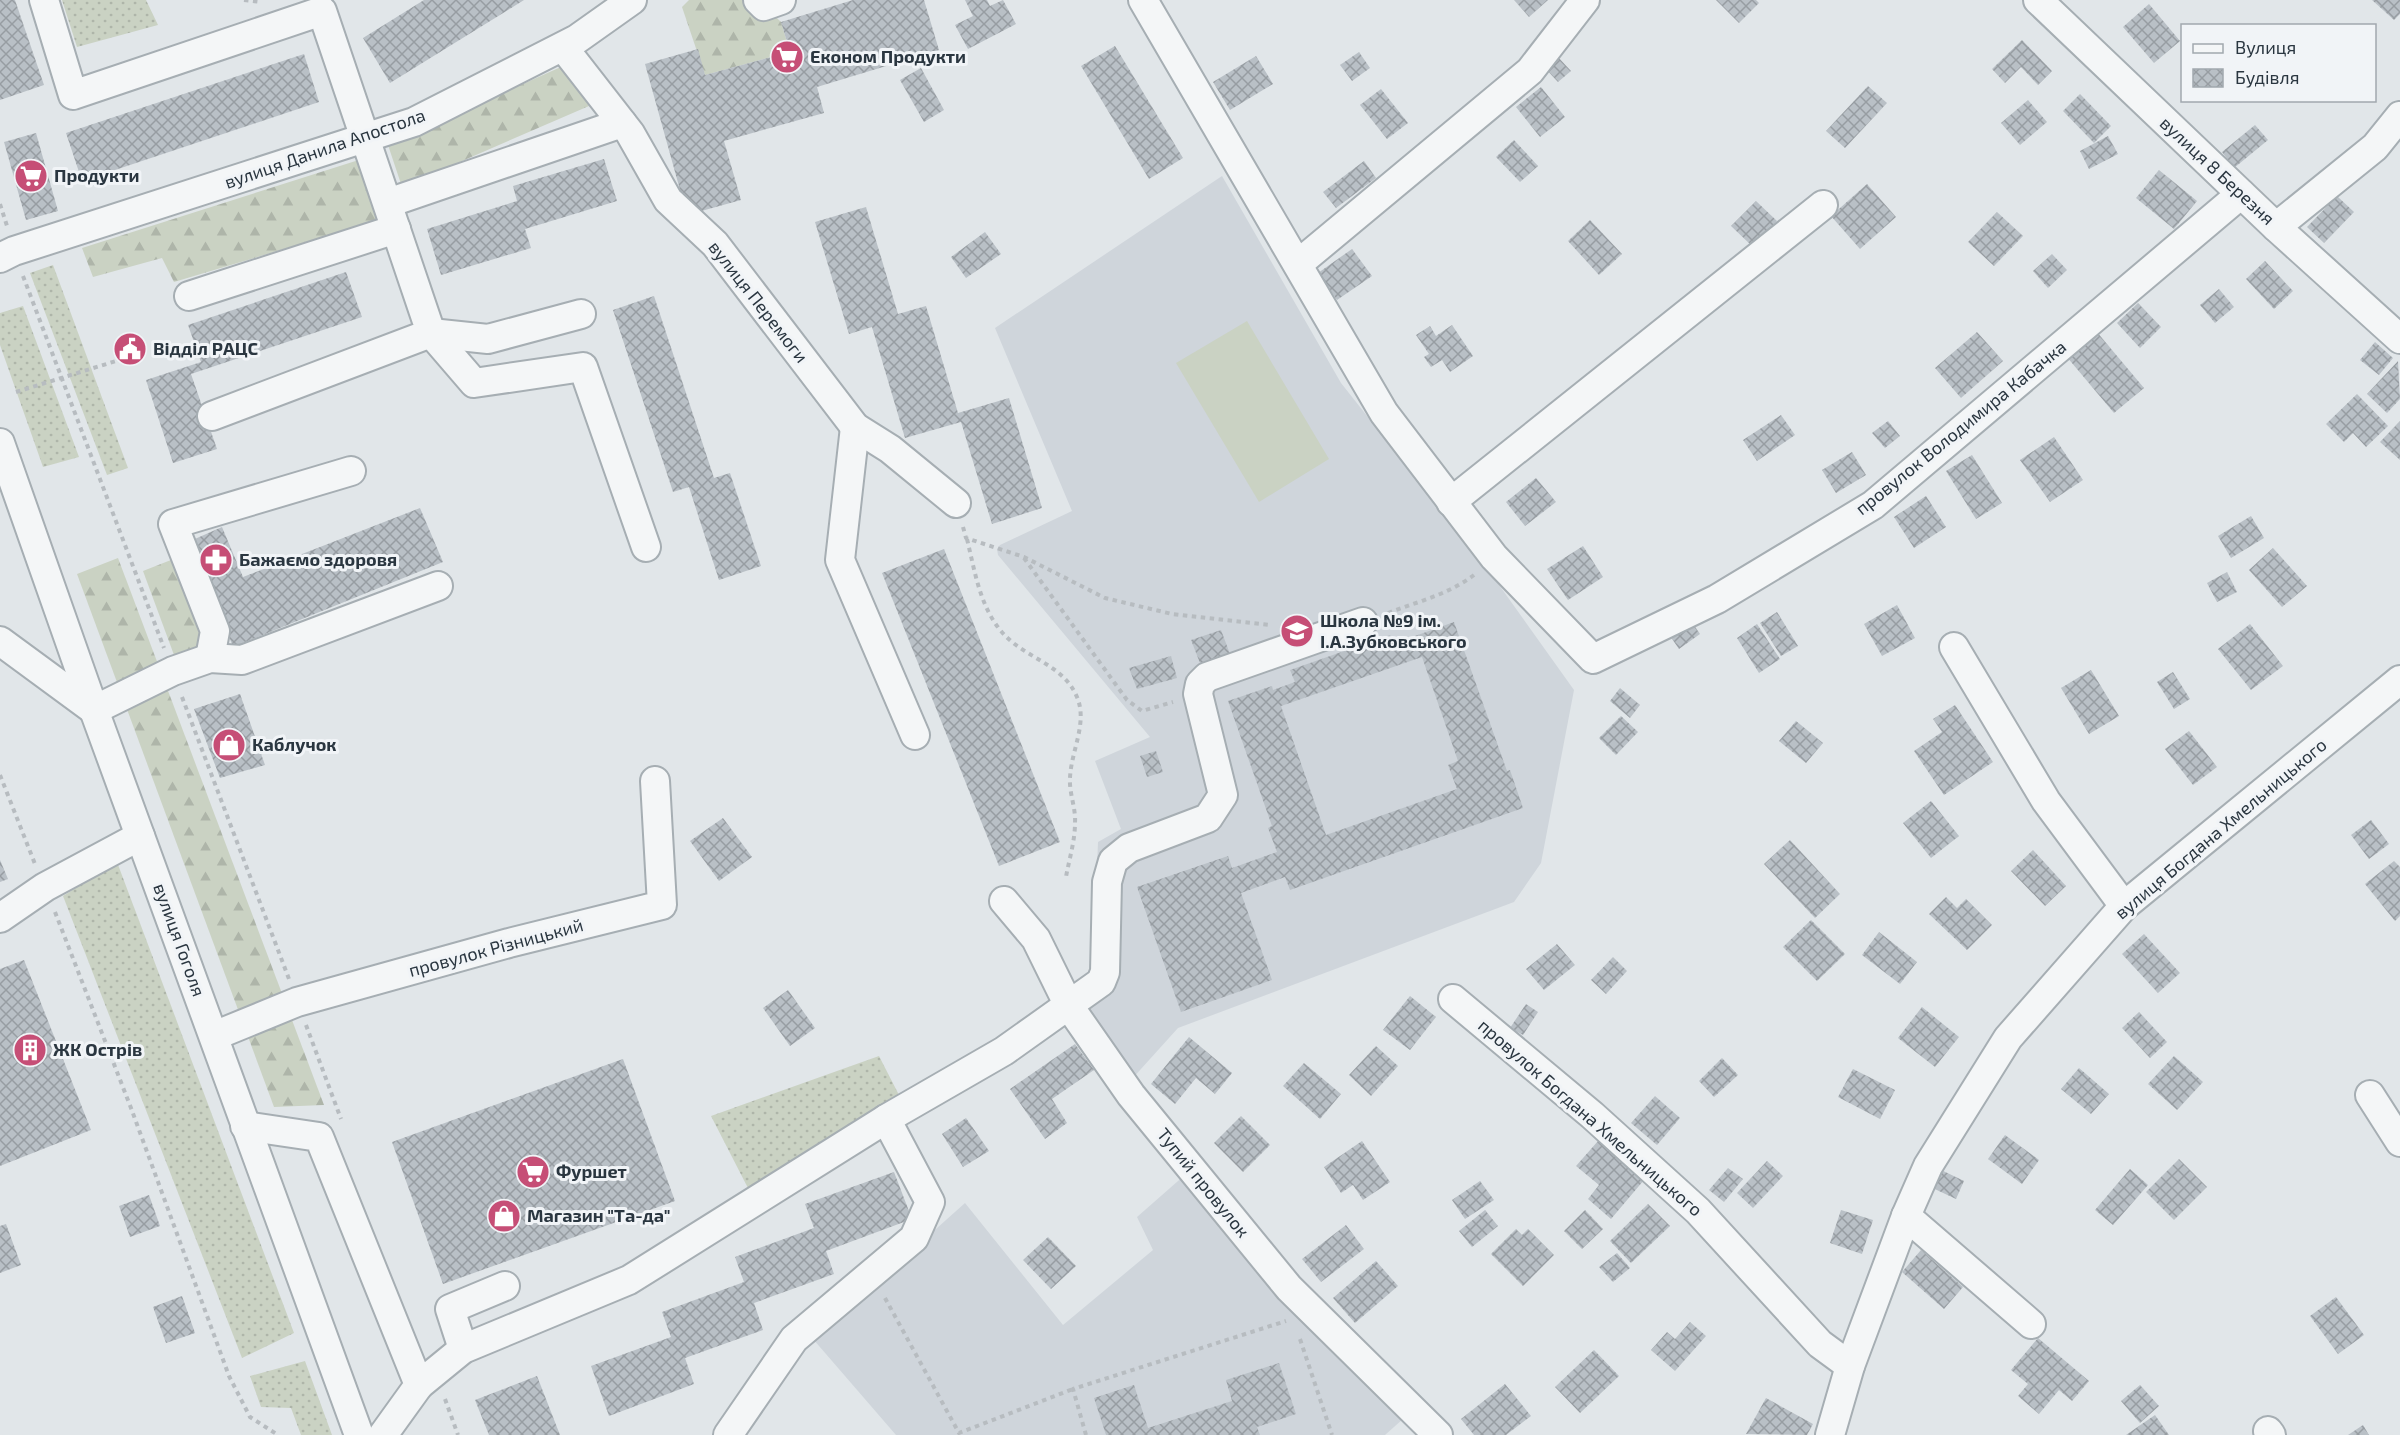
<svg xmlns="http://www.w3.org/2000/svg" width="2400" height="1435" viewBox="0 0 2400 1435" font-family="'Exo 2',sans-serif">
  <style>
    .built { fill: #cfd5db }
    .grass { fill: url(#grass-dots) }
    .forest { fill: url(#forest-firs) }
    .pitch { fill: #cad2c3 }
    .building { fill: url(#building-cross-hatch); fill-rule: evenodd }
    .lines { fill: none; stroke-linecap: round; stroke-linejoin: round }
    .minor-casing { stroke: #a6aeb3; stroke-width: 32 }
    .path { stroke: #b7bcc0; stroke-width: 4; stroke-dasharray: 4.5 4.5; stroke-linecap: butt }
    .minor { stroke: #f4f6f7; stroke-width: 28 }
    .labels { text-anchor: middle; stroke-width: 6; stroke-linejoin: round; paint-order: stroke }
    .poi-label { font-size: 18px; font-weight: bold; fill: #2a3640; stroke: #f1f4f7; text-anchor: start }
    .street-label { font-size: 18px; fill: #2a3640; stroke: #f1f4f7 }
  </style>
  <defs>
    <pattern id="grass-dots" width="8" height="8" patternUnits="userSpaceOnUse" patternTransform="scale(1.5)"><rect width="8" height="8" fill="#cad2c3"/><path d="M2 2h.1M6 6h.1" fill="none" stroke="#aeb5a9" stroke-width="1.8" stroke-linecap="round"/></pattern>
    <pattern id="forest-firs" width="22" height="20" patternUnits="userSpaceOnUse" patternTransform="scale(1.5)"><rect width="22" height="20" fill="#cad2c3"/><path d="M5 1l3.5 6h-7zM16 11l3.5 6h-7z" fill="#aeb5a9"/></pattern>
    <pattern id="building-cross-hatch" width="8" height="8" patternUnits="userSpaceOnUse" patternTransform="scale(1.5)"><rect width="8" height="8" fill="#b9c0c6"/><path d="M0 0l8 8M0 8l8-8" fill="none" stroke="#979da2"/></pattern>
  </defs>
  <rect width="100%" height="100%" fill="#e1e6e9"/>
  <g class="built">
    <polygon points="1222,176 1341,383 1484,564 1574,690 1541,863 1514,902 1178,1028 1131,1080 1076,994 1093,972 1098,842 1121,829 1095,761 1150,737 998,555 997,549 1000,545 1072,511 995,328"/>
    <polygon points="1186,1174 1403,1419 1385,1435 896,1435 813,1339 965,1203 1063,1325 1153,1250 1137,1217"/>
  </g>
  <g class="grass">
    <polygon points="62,0 146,0 158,25 77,47"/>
    <polygon points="53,265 128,468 107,475 30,273"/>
    <polygon points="23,306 79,457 43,467 0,345 0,313"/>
    <polygon points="117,862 294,1333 242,1358 63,896"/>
    <polygon points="879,1056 900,1097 750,1192 711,1116"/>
    <polygon points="305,1361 332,1435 301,1435 291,1408 261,1407 250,1376"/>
  </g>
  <g class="forest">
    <polygon points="689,0 758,0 781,22 790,52 705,75 682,7"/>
    <polygon points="563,66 589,106 402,187 388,145"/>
    <polygon points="365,158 384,219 174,282 162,258 93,277 82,248"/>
    <polygon points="118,558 324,1105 274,1107 77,574"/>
    <polygon points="176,558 206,629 199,648 174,655 143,571"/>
  </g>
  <polygon class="pitch" points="1247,321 1329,459 1259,502 1176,363"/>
  <g class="building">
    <polygon points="0,0 15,0 44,85 0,100"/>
    <polygon points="424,0 524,0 390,83 363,38"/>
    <polygon points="853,0 924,0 939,50 817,87 824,113 724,141 741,200 687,215 645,64 698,49 705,75 790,52 781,22"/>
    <polygon points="965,0 987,0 990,6 1003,0 1016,24 968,49 955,25 973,16"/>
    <polygon points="1514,0 1548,0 1529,17"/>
    <polygon points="1716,0 1756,0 1759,3 1739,23"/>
    <polygon points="2372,0 2400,0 2400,14 2394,20"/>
    <polygon points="2149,4 2180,41 2154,63 2123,27"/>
    <polygon points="2022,40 2052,71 2038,85 2021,67 2005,83 1992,69"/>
    <polygon points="1115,46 1183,158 1149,179 1081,66"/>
    <polygon points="1359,52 1370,68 1352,81 1340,65"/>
    <polygon points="304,54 319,102 82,181 66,133"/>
    <polygon points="1256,56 1273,84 1230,110 1213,82"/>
    <polygon points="1557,56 1571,71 1558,82 1544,67"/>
    <polygon points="921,68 944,110 924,122 900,80"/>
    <polygon points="1868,86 1887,103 1845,148 1826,131"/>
    <polygon points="1541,87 1565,117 1540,137 1516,107"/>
    <polygon points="1381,89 1408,123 1387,139 1360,105"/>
    <polygon points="2080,94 2111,126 2094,143 2063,111"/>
    <polygon points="2028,100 2047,122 2020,145 2001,123"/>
    <polygon points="2255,125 2268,140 2234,168 2222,152"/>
    <polygon points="36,133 58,211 26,220 4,142"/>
    <polygon points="2108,136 2118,154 2089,169 2080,151"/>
    <polygon points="1514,140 1538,166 1520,182 1496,157"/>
    <polygon points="604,159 617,201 525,229 531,248 441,275 427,229 517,201 513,186"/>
    <polygon points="1364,161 1376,178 1336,208 1323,192"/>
    <polygon points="2159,170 2197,201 2174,229 2136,198"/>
    <polygon points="1867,184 1896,217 1860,249 1831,216"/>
    <polygon points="2337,196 2354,212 2324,243 2307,227"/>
    <polygon points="1756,201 1777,221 1752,246 1731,226"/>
    <polygon points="866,207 898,314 926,306 958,413 1009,398 1042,508 992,524 961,422 905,438 872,327 849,334 815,222"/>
    <polygon points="1997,212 2023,236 1994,266 1968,242"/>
    <polygon points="1590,220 1622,254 1599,275 1568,241"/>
    <polygon points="985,232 1001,254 966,278 951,257"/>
    <polygon points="1352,249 1372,276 1337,300 1318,273"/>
    <polygon points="2052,254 2067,270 2048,288 2033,271"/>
    <polygon points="2265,261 2293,291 2274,309 2246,279"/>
    <polygon points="346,272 362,317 191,374 217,449 173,463 146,380 201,362 188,325"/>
    <polygon points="2219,289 2234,307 2215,323 2200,305"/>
    <polygon points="654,296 714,478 730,473 761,566 719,580 689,487 673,492 613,310"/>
    <polygon points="2138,303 2161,327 2140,348 2117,323"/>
    <polygon points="1452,325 1473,356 1450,372 1442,360 1431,367 1424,357 1429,354 1416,335 1430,326 1436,336"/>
    <polygon points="2091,325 2144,388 2114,413 2061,350"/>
    <polygon points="1977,332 2003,361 1961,398 1935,368"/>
    <polygon points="2375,342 2393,358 2379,375 2360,360"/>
    <polygon points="2398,361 2400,399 2387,413 2367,394"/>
    <polygon points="2357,394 2388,426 2366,447 2353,433 2344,442 2326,424"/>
    <polygon points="1781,415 1795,435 1757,461 1743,440"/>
    <polygon points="1888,421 1900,436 1885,448 1872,433"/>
    <polygon points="2400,421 2400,460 2380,442"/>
    <polygon points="2054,437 2083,480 2050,502 2020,460"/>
    <polygon points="1852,452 1866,475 1836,493 1822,470"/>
    <polygon points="1972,455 2002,503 1976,519 1946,471"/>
    <polygon points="1536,478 1556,502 1525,526 1506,502"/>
    <polygon points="1926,496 1946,527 1914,548 1894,517"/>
    <polygon points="420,508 443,562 233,647 211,590 188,542 222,527 243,577"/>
    <polygon points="2251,516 2264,538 2231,558 2218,536"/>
    <polygon points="1583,546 1603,577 1568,600 1547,569"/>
    <polygon points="2273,548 2307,586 2282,607 2249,570"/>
    <polygon points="944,549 1060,842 999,866 882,573"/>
    <polygon points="2227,572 2237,592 2217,602 2207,583"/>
    <polygon points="1897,605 1915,638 1882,656 1864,624"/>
    <polygon points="1777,612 1798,646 1781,656 1760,623"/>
    <polygon points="1687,615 1700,634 1679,649 1666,630"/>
    <path d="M1454,622L1507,771L1510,770L1523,808L1290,890L1285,877L1241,893L1272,980L1181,1012L1137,887L1228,856L1232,868L1277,852L1268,828L1272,826L1228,701L1272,686L1273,690L1295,682L1290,670L1390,635L1395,649L1417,641L1415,636ZM1422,657L1458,761L1448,765L1457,789L1326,835L1281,706Z"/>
    <polygon points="1757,624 1780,659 1759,673 1737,638"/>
    <polygon points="2250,624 2283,666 2251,690 2218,649"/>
    <polygon points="1221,630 1230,654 1200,663 1191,640"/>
    <polygon points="1171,656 1177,678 1137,689 1129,668"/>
    <polygon points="2091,670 2119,716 2089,734 2061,688"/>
    <polygon points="2173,672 2190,699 2174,709 2157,682"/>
    <polygon points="1620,688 1640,705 1630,718 1610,701"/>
    <polygon points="240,694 265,765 220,778 194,709"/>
    <polygon points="1955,705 1993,762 1944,795 1914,751 1942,732 1933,719"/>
    <polygon points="1621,716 1638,732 1616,755 1599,738"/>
    <polygon points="1796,721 1823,743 1806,763 1779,741"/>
    <polygon points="2189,731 2217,767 2193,785 2165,749"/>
    <polygon points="1156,751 1163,772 1147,777 1140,756"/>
    <polygon points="1931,801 1959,836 1931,858 1903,823"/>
    <polygon points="723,818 752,857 719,881 690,841"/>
    <polygon points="2371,820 2389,844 2369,859 2351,835"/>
    <polygon points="1790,840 1840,894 1815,918 1764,864"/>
    <polygon points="2033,850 2066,886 2045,906 2011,871"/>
    <polygon points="0,860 8,879 0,882"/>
    <polygon points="2394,861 2400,867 2400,916 2395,921 2365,884"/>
    <polygon points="1946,897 1957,908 1966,899 1992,925 1967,950 1929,914"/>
    <polygon points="1811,920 1845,954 1817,981 1783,947"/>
    <polygon points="1879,932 1917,962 1900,984 1862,955"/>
    <polygon points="2144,934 2180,973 2158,993 2122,954"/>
    <polygon points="1557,944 1575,965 1544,990 1526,969"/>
    <polygon points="1613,957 1627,971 1606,994 1591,980"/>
    <polygon points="24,960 91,1130 0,1166 0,969"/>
    <polygon points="788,990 815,1028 790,1046 763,1008"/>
    <polygon points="1410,996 1436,1017 1410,1050 1383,1030"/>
    <polygon points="1526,1004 1538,1012 1523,1035 1510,1028"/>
    <polygon points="1922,1007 1959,1037 1935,1067 1898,1038"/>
    <polygon points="2139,1012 2167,1042 2150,1058 2122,1028"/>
    <polygon points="1189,1037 1232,1073 1215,1094 1196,1078 1175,1104 1151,1084"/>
    <polygon points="1075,1044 1094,1070 1052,1099 1067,1123 1045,1139 1010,1089"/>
    <polygon points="1376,1046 1398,1066 1371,1096 1349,1075"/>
    <polygon points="2174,1056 2203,1082 2177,1110 2148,1084"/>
    <polygon points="1722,1058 1738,1075 1714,1097 1699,1081"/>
    <polygon points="623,1059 675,1201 443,1284 392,1142"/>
    <polygon points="1304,1063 1341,1094 1320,1119 1283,1086"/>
    <polygon points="2079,1068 2109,1094 2091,1114 2061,1089"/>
    <polygon points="1853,1069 1895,1090 1880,1119 1838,1097"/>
    <polygon points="1655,1096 1680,1118 1657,1145 1631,1123"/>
    <polygon points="1241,1116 1270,1145 1243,1172 1214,1143"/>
    <polygon points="966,1118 989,1151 963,1167 942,1134"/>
    <polygon points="2005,1135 2039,1160 2022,1184 1988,1159"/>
    <polygon points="1362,1141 1390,1182 1363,1200 1353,1185 1341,1193 1324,1167"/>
    <polygon points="1598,1141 1644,1180 1611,1219 1588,1199 1599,1185 1576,1166"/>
    <polygon points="2179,1159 2207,1187 2174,1220 2146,1192"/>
    <polygon points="1767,1161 1783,1176 1753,1208 1737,1193"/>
    <polygon points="1933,1166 1964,1181 1956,1199 1924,1184"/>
    <polygon points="1728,1168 1743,1179 1724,1202 1709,1190"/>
    <polygon points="2130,1169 2148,1185 2113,1225 2095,1210"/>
    <polygon points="894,1172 912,1219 826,1251 834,1274 754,1303 763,1330 685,1358 694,1384 609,1416 591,1366 671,1337 662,1312 744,1282 735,1257 814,1228 805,1204"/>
    <polygon points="1480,1181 1494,1200 1465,1219 1452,1200"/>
    <polygon points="149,1195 160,1226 130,1237 119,1206"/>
    <polygon points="1648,1204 1670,1226 1631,1263 1610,1241"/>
    <polygon points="1485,1210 1498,1226 1472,1247 1459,1231"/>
    <polygon points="1585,1210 1603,1229 1582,1249 1564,1231"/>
    <polygon points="1841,1210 1873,1220 1862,1254 1830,1243"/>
    <polygon points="6,1224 21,1265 0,1273 0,1226"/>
    <polygon points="1346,1225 1364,1249 1321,1282 1302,1259"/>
    <polygon points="1516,1229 1522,1235 1528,1229 1554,1255 1523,1286 1491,1254"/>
    <polygon points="1048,1237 1076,1266 1051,1289 1023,1260"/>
    <polygon points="1921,1250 1963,1287 1944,1309 1902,1272"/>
    <polygon points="1617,1253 1630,1268 1613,1282 1599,1267"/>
    <polygon points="1376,1261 1398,1286 1355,1323 1333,1298"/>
    <polygon points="182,1296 195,1333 166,1343 153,1307"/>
    <polygon points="2336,1297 2364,1335 2338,1354 2310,1316"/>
    <polygon points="1690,1322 1706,1336 1675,1371 1651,1350 1667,1332 1675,1339"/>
    <polygon points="2038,1338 2089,1381 2072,1401 2059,1390 2039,1414 2018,1396 2028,1384 2011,1370"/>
    <polygon points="1594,1350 1619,1376 1580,1413 1555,1387"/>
    <polygon points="1279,1363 1296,1414 1257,1427 1260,1435 1106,1435 1094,1398 1134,1385 1148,1428 1232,1401 1226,1380"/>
    <polygon points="537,1376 560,1435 489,1435 475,1400"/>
    <polygon points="1505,1384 1531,1416 1506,1435 1474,1435 1461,1419"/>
    <polygon points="2140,1385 2159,1406 2140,1423 2121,1401"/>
    <polygon points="1766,1398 1813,1424 1807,1435 1746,1434"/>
    <polygon points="2155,1415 2169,1435 2126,1435"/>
    <polygon points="2363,1425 2369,1435 2348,1435"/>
  </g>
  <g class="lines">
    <defs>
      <g id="minor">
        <polyline points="44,0 73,95 322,11 431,333 212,416"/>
        <polyline points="758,0 764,6 781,0"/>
        <polyline points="1143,0 1384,413 1494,557 1593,659 1717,599 1873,505 2241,194"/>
        <polyline points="2038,0 2276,227 2400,339"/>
        <polyline points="563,47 630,133 668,200 715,244 855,427 890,449 956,503"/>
        <polyline points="388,203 622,123"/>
        <polyline points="2276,227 2375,147 2400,116"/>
        <polyline points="0,258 14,251 414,122 577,39 632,0"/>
        <polyline points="1298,264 1530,71 1585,0"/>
        <polyline points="189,296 396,229"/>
        <polyline points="431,333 474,383 583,367 646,547"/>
        <polyline points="431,333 488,339 581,314"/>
        <polyline points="855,427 840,560 915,735"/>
        <polyline points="0,443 94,710 359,1435"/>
        <polyline points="1451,502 1823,205"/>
        <polyline points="0,641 94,710 173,671 210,658 242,660 438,586"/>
        <polyline points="1954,647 2046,801 2124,906"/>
        <polyline points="210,658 215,631 173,524 351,471"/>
        <polyline points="1004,901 1036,939 1069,1006 1131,1095 1289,1288 1438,1435"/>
        <polyline points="0,918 45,887 140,836"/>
        <polyline points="1453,999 1592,1115 1698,1211 1820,1344 1850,1366"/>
        <polyline points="214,1036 297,1002 509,943 662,905 655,781"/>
        <polyline points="2370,1095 2400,1142"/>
        <polyline points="245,1126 319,1137 419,1385 383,1435"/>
        <polyline points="1906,1216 2031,1324"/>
        <polyline points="463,1349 450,1309 505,1286"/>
        <polyline points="419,1385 463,1349 629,1280 886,1119 1004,1051 1101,982 1105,972 1107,882 1113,861 1129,848 1208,818 1223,795 1198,694 1200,684 1207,677 1363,622"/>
        <polyline points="2268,1431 2271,1435"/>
        <polyline points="728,1435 794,1339 914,1238 930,1202 886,1119"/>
        <polyline points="1830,1435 1850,1366 1906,1216 1928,1166 2008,1038 2124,906 2400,680"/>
      </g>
    </defs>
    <use href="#minor" class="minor-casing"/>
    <g class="path">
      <polyline points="244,0 261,2"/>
      <polyline points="0,204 7,226"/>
      <polyline points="23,276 164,648"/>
      <polyline points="16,392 129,357"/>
      <polyline points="963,527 966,538 1024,557 1105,598 1172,614 1271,625"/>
      <path d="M967,539C976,576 981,616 1012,642C1034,660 1065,668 1077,697C1088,723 1071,751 1070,778C1069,793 1076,808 1075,823C1075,841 1069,860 1066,877"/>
      <polyline points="1024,558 1127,700 1142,711 1173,702"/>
      <path d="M1388,613C1417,602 1449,594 1474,575"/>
      <polyline points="182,697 289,979"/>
      <polyline points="0,775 35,864"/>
      <polyline points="55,912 131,1108 229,1376 250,1417 278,1435"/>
      <polyline points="306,1025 341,1119"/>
      <polyline points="885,1298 959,1433 1073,1389"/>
      <polyline points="1300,1339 1332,1435"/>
      <polyline points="445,1399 458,1435"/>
      <polyline points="1086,1435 1073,1389 1286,1321"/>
    </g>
    <use href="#minor" class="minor"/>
  </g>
  <defs>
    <symbol id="supermarket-disc" viewBox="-11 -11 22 22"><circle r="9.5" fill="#c64e76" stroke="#f1f4f7"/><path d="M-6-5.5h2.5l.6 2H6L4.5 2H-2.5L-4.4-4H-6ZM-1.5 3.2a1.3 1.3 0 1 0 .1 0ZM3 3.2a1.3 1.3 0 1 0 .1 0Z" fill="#fff"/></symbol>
    <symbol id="civic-disc" viewBox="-11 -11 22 22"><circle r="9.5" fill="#c64e76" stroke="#f1f4f7"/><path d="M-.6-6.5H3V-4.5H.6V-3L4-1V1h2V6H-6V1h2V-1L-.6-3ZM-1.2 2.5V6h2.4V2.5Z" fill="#fff"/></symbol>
    <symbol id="pharmacy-disc" viewBox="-11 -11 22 22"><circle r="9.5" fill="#c64e76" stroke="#f1f4f7"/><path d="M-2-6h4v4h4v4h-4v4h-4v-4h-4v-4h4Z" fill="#fff"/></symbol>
    <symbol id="school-disc" viewBox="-11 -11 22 22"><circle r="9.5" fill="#c64e76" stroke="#f1f4f7"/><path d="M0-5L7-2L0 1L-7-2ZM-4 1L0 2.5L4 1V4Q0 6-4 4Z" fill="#fff"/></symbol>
    <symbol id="shop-disc" viewBox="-11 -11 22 22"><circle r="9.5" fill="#c64e76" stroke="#f1f4f7"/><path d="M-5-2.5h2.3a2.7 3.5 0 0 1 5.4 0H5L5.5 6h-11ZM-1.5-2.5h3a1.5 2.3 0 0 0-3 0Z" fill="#fff"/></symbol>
    <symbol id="building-disc" viewBox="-11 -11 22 22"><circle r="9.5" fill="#c64e76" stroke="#f1f4f7"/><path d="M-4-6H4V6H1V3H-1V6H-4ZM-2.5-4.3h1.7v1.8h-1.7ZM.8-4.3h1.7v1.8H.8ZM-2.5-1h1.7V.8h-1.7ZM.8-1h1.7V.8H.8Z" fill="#fff"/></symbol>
  </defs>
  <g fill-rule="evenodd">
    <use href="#supermarket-disc" x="768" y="38" width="38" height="38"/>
    <use href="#supermarket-disc" x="12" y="157" width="38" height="38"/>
    <use href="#civic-disc" x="111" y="330" width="38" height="38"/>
    <use href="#pharmacy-disc" x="197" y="541" width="38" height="38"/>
    <use href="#school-disc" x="1278" y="612" width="38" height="38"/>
    <use href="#shop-disc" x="210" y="726" width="38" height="38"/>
    <use href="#building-disc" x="11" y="1031" width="38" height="38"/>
    <use href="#supermarket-disc" x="514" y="1153" width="38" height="38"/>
    <use href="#shop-disc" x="485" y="1197" width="38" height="38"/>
  </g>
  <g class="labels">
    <g class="poi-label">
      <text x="810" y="63">Економ Продукти</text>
      <text x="54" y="182">Продукти</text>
      <text x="153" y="355">Відділ РАЦС</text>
      <text x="239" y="566">Бажаємо здоровя</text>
      <text x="1320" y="627">Школа №9 ім.<tspan x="1320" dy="21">І.А.Зубковського</tspan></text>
      <text x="252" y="751">Каблучок</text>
      <text x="53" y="1056">ЖК Острів</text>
      <text x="556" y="1178">Фуршет</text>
      <text x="527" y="1222">Магазин "Та-да"</text>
    </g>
    <g class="street-label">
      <text transform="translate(325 149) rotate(-19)" y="6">вулиця Данила Апостола</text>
      <text transform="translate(2217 171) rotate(43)" y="6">вулиця 8 Березня</text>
      <text transform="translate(758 302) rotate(52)" y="6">вулиця Перемоги</text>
      <text transform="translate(1961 428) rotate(-39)" y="6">провулок Володимира Кабачка</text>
      <text transform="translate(2221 829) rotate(-40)" y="6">вулиця Богдана Хмельницького</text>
      <text transform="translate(179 940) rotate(70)" y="6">вулиця Гоголя</text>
      <text transform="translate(496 948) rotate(-15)" y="6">провулок Різницький</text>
      <text transform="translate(1590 1118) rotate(41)" y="6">провулок Богдана Хмельницького</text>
      <text transform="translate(1203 1183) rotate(51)" y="6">Тупий провулок</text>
    </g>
  </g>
  <rect x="2181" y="24" width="195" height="78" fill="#f1f4f7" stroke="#a1a8ae" stroke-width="1.5"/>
  <rect x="2193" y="44" width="30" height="9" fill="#f4f6f7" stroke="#a1a8ae" stroke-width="1.5"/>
  <text x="2235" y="54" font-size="18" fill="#2a3640">Вулиця</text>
  <rect x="2193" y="69" width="30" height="18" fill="url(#building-cross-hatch)" stroke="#a1a8ae" stroke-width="1.5"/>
  <text x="2235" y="84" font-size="18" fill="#2a3640">Будівля</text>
</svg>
